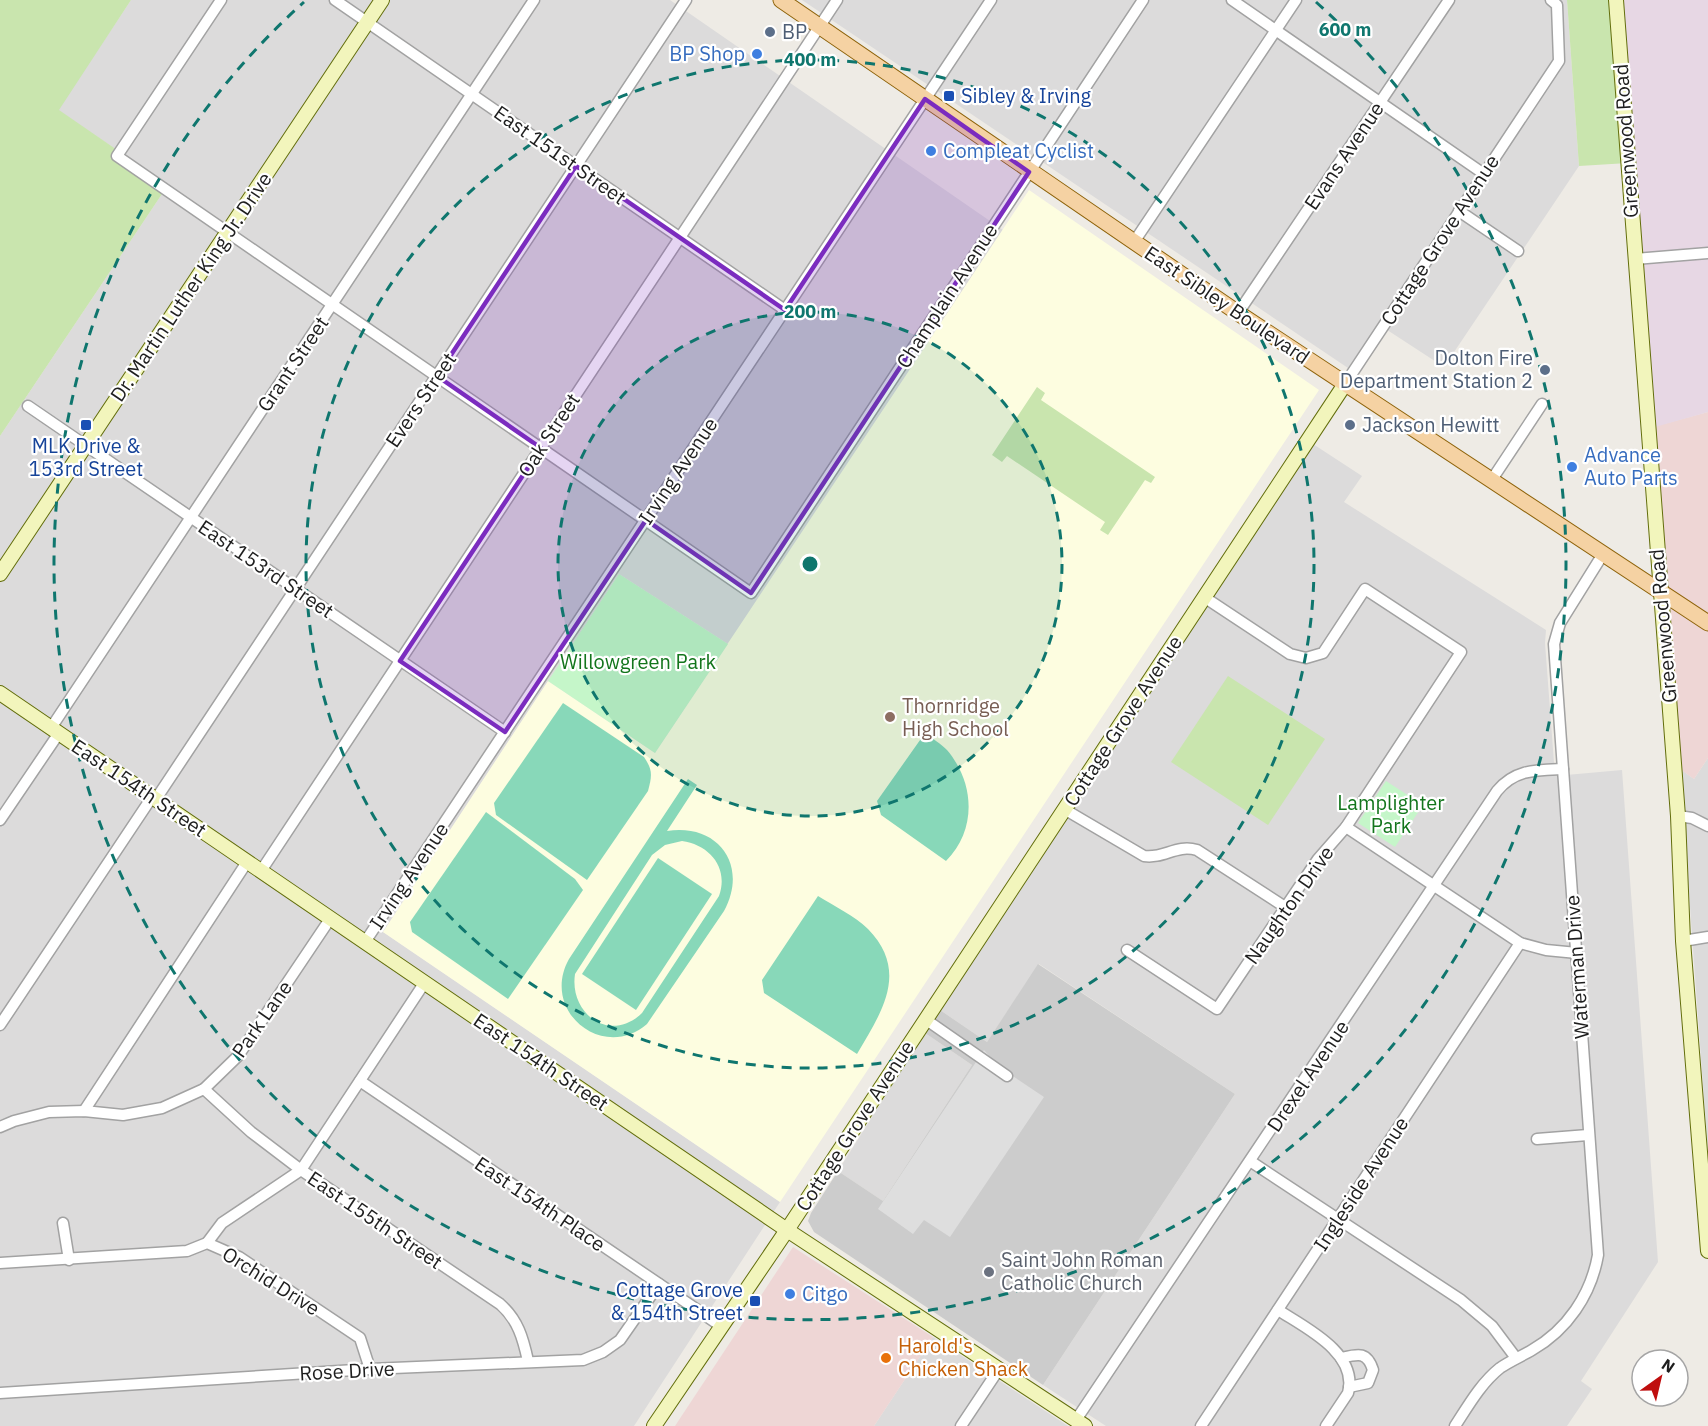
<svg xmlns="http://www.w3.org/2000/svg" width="1708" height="1426" viewBox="0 0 1708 1426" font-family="'IBM Plex Sans',sans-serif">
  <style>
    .residential { fill: #dcdbdb }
    .commercial { fill: #eed6d5 }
    .industrial { fill: #e7d7e4 }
    .education { fill: #fdfde0 }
    .religious { fill: #ccc }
    .grass { fill: #c9e5ae }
    .park { fill: #c5f6c9 }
    .pitch { fill: #88d8b9; fill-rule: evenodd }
    .parking { fill: #dedede }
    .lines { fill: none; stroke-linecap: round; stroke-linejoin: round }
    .street-casing { stroke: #a2a2a2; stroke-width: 13 }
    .secondary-casing { stroke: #636e0c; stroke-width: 16 }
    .primary-casing { stroke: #8e630a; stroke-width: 17 }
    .street { stroke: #fff; stroke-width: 10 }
    .secondary { stroke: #f2f5bc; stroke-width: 14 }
    .primary { stroke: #f5d2a3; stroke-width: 15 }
    .marked { fill: #7b2cbf; fill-opacity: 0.2; stroke: #7b2cbf; stroke-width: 4.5; stroke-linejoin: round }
    .ring { fill: none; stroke: #0f766e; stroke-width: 3; stroke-dasharray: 10 8 }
    .service-dot { fill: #5c6f8a; stroke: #fff; stroke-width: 2 }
    .shop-dot { fill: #3f7fe0; stroke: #fff; stroke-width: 2 }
    .transit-dot { fill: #1a4fb4; stroke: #fff; stroke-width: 2 }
    .education-dot { fill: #8d6e63; stroke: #fff; stroke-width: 2 }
    .worship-dot { fill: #6b7280; stroke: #fff; stroke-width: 2 }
    .food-dot { fill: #e8710a; stroke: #fff; stroke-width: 2 }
    .labels { text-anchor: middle; stroke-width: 4.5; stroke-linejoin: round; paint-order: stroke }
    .service-label { font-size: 20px; fill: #4e5e75; stroke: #fff; text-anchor: start }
    .shop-label { font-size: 20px; fill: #366cbe; stroke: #fff; text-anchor: start }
    .transit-label { font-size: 20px; fill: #164399; stroke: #fff; text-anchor: start }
    .street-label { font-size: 20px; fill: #1e1e1e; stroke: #fff }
    .park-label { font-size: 20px; fill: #13751c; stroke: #fff }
    .education-label { font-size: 20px; fill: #785e54; stroke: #fff; text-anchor: start }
    .worship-label { font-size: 20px; fill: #5b616d; stroke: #fff; text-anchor: start }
    .food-label { font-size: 20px; fill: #c56008; stroke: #fff; text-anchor: start }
    .centre { fill: #0f766e; stroke: #fff; stroke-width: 3 }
    .ring-label { font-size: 18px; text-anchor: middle; font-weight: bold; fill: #0f766e; stroke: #fff; stroke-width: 4.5; stroke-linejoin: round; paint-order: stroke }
  </style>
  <rect width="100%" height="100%" fill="#eeebe5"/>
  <g class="residential">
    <polygon points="131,0 670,0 1003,230 728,644 619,574 383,932 780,1202 634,1426 0,1426 0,436 168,185 58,110"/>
    <polygon points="802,0 1567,0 1579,166 1444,367 1378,324 1348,368"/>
    <polygon points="1313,444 1362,476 1344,502 1546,630 1545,643 1555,776 1622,770 1658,1262 1581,1381 1592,1389 1567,1426 1106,1426 1043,1385 1235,1094 1039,964 987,1042 940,1010"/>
    <polygon points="1708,758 1708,1154 1680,769 1694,779"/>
    <polygon points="925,1033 972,1065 883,1201 838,1171"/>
    <polygon points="933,1337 1068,1426 874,1426"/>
  </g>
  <g class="commercial">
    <polygon points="1708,412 1708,758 1694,779 1680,769 1656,426"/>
    <polygon points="793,1247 933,1337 874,1426 675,1426"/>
  </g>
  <polygon class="industrial" points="1617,0 1708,0 1708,412 1648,429"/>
  <polygon class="education" points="1029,190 1319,390 780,1202 383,932 548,681 655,753"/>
  <polygon class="religious" points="1038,964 1235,1094 1043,1385 814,1232 808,1221 811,1213 838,1171 883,1201 972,1065 925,1033 940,1010 987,1042"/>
  <g class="grass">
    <polygon points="0,0 131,0 59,110 168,185 0,436"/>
    <polygon points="1567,0 1616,0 1628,163 1579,166"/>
    <polygon points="1037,387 1045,393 1041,400 1155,477 1151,483 1145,480 1108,535 1100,530 1105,522 1007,456 1002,462 992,455"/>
    <polygon points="1228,676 1325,739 1268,825 1171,762"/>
  </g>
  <g class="park">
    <polygon points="619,574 728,644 655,753 548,681"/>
    <polygon points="1386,781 1423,805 1395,847 1358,823"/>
  </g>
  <g class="pitch">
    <path d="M563,703L644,757C653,770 652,776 648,791L587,880L496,815L494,803Z"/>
    <path d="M925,733C932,738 941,744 947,750C975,783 977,830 946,861L881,815L877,801Z"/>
    <path d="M688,779L697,785L667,831C718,823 749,865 724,911L647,1024C603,1062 540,1011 569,959ZM682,841C710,845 729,868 719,896L642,1013C610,1044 569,1014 575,974L652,855L665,845Z"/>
    <polygon points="486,812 575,879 583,890 508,999 412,932 410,922"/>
    <polygon points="658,858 712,894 636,1010 582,974"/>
    <path d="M818,896C834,906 855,916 868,929C910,972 881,1013 857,1054L764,993L762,980Z"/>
  </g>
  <polygon class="parking" points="984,1050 998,1066 1044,1097 950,1237 924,1220 913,1234 878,1209"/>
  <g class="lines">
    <defs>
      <g id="street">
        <polyline points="221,0 117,156 751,593 1143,0"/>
        <polyline points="335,0 785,310"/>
        <polyline points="1232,0 1484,174"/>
        <polyline points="1459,211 1518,251"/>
        <polyline points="1134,242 1296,0"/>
        <polyline points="1635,259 1708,253"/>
        <polyline points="1238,313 1449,0"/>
        <polyline points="1345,384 1559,61 1557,5 1551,0"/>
        <polyline points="28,406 505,732"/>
        <polyline points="1491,481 1542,404"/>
        <polyline points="51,728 534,0"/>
        <polyline points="156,799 686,0"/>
        <path d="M1064,809L1144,856C1164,859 1176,844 1197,850L1285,907"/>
        <polyline points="1678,816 1692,818 1708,826"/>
        <polyline points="0,820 59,733"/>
        <polyline points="1346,827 1520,943 1546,950 1577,953"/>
        <polyline points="261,871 837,0"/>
        <polyline points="1683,941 1708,937"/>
        <polyline points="365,942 991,0"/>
        <polyline points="1127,950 1217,1009 1318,859 1346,827 1461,652 1365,589 1323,653 1306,658 1290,654 1204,597"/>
        <polyline points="925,1019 1007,1076"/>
        <polyline points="0,1025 152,797"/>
        <polyline points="360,1081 721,1326"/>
        <path d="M204,1089L251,1132L301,1170L500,1304C518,1320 523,1338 528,1361"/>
        <polyline points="84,1111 247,862"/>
        <polyline points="0,1127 14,1121 49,1112 84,1111 123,1115 162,1108 204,1089 238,1056 330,919"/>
        <polyline points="1537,1139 1588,1135"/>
        <polyline points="1250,1161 1461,1300 1492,1326 1516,1358"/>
        <polyline points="63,1223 69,1260"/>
        <polyline points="207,1243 222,1223 301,1170 425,982"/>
        <polyline points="0,1263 187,1251 207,1243 239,1257 360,1338 370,1369"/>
        <path d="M1278,1310C1304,1327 1359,1353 1348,1393L1326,1426"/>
        <path d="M1341,1358C1358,1354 1367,1351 1373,1370L1368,1383L1349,1387"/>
        <polyline points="0,1393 370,1369 583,1360 603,1352 620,1340 659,1284"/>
        <path d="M1076,1420L1497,791C1515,769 1537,770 1563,769"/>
        <polyline points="961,1426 999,1369"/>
        <polyline points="1201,1426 1520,943"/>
        <path d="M1455,1426C1468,1406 1481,1383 1500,1368C1510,1361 1522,1356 1532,1350C1567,1330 1591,1295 1598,1255L1554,644L1560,623L1603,554"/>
      </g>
      <g id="secondary">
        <polyline points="1616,0 1678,816 1683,941 1708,1251"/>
        <polyline points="0,574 382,0"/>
        <polyline points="0,693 787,1230 1085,1426"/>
        <polyline points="654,1426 787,1230 1345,384"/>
      </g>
      <polyline id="primary" points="781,0 1238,313 1708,623"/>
    </defs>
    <use href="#street" class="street-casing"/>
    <use href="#secondary" class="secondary-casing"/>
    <use href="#primary" class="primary-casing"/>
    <use href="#street" class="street"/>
    <use href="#secondary" class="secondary"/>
    <use href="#primary" class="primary"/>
  </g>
  <path class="marked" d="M925,99L1029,172L751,593L646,520L505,732L400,661L541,448L437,376L576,166L785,310Z"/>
  <circle cx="810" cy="564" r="252" fill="#0f766e" fill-opacity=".12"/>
  <g class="ring">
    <circle cx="810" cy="564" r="252"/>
    <circle cx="810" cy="564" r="504"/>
    <path d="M1316 2A756 756 0 1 1 304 2"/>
  </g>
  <g class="service-dot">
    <circle cx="770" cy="32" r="6"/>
    <circle cx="1545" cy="370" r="6"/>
    <circle cx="1350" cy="425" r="6"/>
  </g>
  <g class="shop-dot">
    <circle cx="757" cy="54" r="6"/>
    <circle cx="931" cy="151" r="6"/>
    <circle cx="1572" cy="467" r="6"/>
    <circle cx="790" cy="1294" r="6"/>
  </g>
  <g class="transit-dot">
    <rect x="943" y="90" width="12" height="12" rx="3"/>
    <rect x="80" y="419" width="12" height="12" rx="3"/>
    <rect x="749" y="1295" width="12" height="12" rx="3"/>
  </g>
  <circle class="education-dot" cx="890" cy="717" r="6"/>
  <circle class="worship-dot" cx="989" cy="1272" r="6"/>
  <circle class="food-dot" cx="886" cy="1358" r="6"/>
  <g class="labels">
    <g class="service-label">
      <text x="782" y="39">BP</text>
      <text x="1533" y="365" text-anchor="end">Dolton Fire<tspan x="1533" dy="23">Department Station 2</tspan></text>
      <text x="1362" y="432">Jackson Hewitt</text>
    </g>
    <g class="shop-label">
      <text x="745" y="61" text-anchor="end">BP Shop</text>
      <text x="943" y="158">Compleat Cyclist</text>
      <text x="1584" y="462">Advance<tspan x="1584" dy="23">Auto Parts</tspan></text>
      <text x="802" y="1301">Citgo</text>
    </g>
    <g class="transit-label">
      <text x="961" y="103">Sibley &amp; Irving</text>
      <text x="86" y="453" text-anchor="middle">MLK Drive &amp;<tspan x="86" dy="23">153rd Street</tspan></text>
      <text x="743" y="1297" text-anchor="end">Cottage Grove<tspan x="743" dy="23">&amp; 154th Street</tspan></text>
    </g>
    <g class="street-label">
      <text transform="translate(1626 141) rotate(-94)" y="7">Greenwood Road</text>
      <text transform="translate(560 155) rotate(35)" y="7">East 151st Street</text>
      <text transform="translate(1344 156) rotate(-56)" y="7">Evans Avenue</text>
      <text transform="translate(1440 240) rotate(-57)" y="7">Cottage Grove Avenue</text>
      <text transform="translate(191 287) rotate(-56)" y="7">Dr. Martin Luther King Jr. Drive</text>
      <text transform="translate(947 296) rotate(-57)" y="7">Champlain Avenue</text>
      <text transform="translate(1227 305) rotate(34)" y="7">East Sibley Boulevard</text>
      <text transform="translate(293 364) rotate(-56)" y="7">Grant Street</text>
      <text transform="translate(421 400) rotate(-56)" y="7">Evers Street</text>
      <text transform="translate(549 435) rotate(-57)" y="7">Oak Street</text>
      <text transform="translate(678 471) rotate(-56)" y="7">Irving Avenue</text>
      <text transform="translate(266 569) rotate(34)" y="7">East 153rd Street</text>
      <text transform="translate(1663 626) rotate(-95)" y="7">Greenwood Road</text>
      <text transform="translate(1123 721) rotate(-57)" y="7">Cottage Grove Avenue</text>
      <text transform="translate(139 788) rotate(34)" y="7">East 154th Street</text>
      <text transform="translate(409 876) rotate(-56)" y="7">Irving Avenue</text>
      <text transform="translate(1289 905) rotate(-55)" y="7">Naughton Drive</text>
      <text transform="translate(1577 967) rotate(-94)" y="7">Waterman Drive</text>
      <text transform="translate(262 1019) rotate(-55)" y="7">Park Lane</text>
      <text transform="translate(541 1062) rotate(34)" y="7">East 154th Street</text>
      <text transform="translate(1308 1076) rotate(-56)" y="7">Drexel Avenue</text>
      <text transform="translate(855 1126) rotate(-57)" y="7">Cottage Grove Avenue</text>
      <text transform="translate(1361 1184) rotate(-57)" y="7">Ingleside Avenue</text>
      <text transform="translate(540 1204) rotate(34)" y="7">East 154th Place</text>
      <text transform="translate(375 1220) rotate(34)" y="7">East 155th Street</text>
      <text transform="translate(271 1281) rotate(32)" y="7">Orchid Drive</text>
      <text transform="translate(347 1371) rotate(-3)" y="7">Rose Drive</text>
    </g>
    <g class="park-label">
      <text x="638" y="669">Willowgreen Park</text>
      <text x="1391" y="810">Lamplighter<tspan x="1391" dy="23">Park</tspan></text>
    </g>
    <g class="education-label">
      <text x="902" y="713">Thornridge<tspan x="902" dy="23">High School</tspan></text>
    </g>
    <g class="worship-label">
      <text x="1001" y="1267">Saint John Roman<tspan x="1001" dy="23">Catholic Church</tspan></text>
    </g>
    <g class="food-label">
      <text x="898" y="1353">Harold's<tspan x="898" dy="23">Chicken Shack</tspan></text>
    </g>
  </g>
  <circle cx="810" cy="564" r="9" class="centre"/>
  <g class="ring-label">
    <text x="1345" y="36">600 m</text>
    <text x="810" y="66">400 m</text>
    <text x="810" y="318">200 m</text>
  </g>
  <g transform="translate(1660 1378) rotate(34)"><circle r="28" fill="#ffffff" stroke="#a5a5a5" stroke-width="1.5"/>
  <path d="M0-4.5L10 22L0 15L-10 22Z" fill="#bf0e0e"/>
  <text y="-9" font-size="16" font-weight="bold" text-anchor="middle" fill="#1e1e1e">N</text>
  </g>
</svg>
